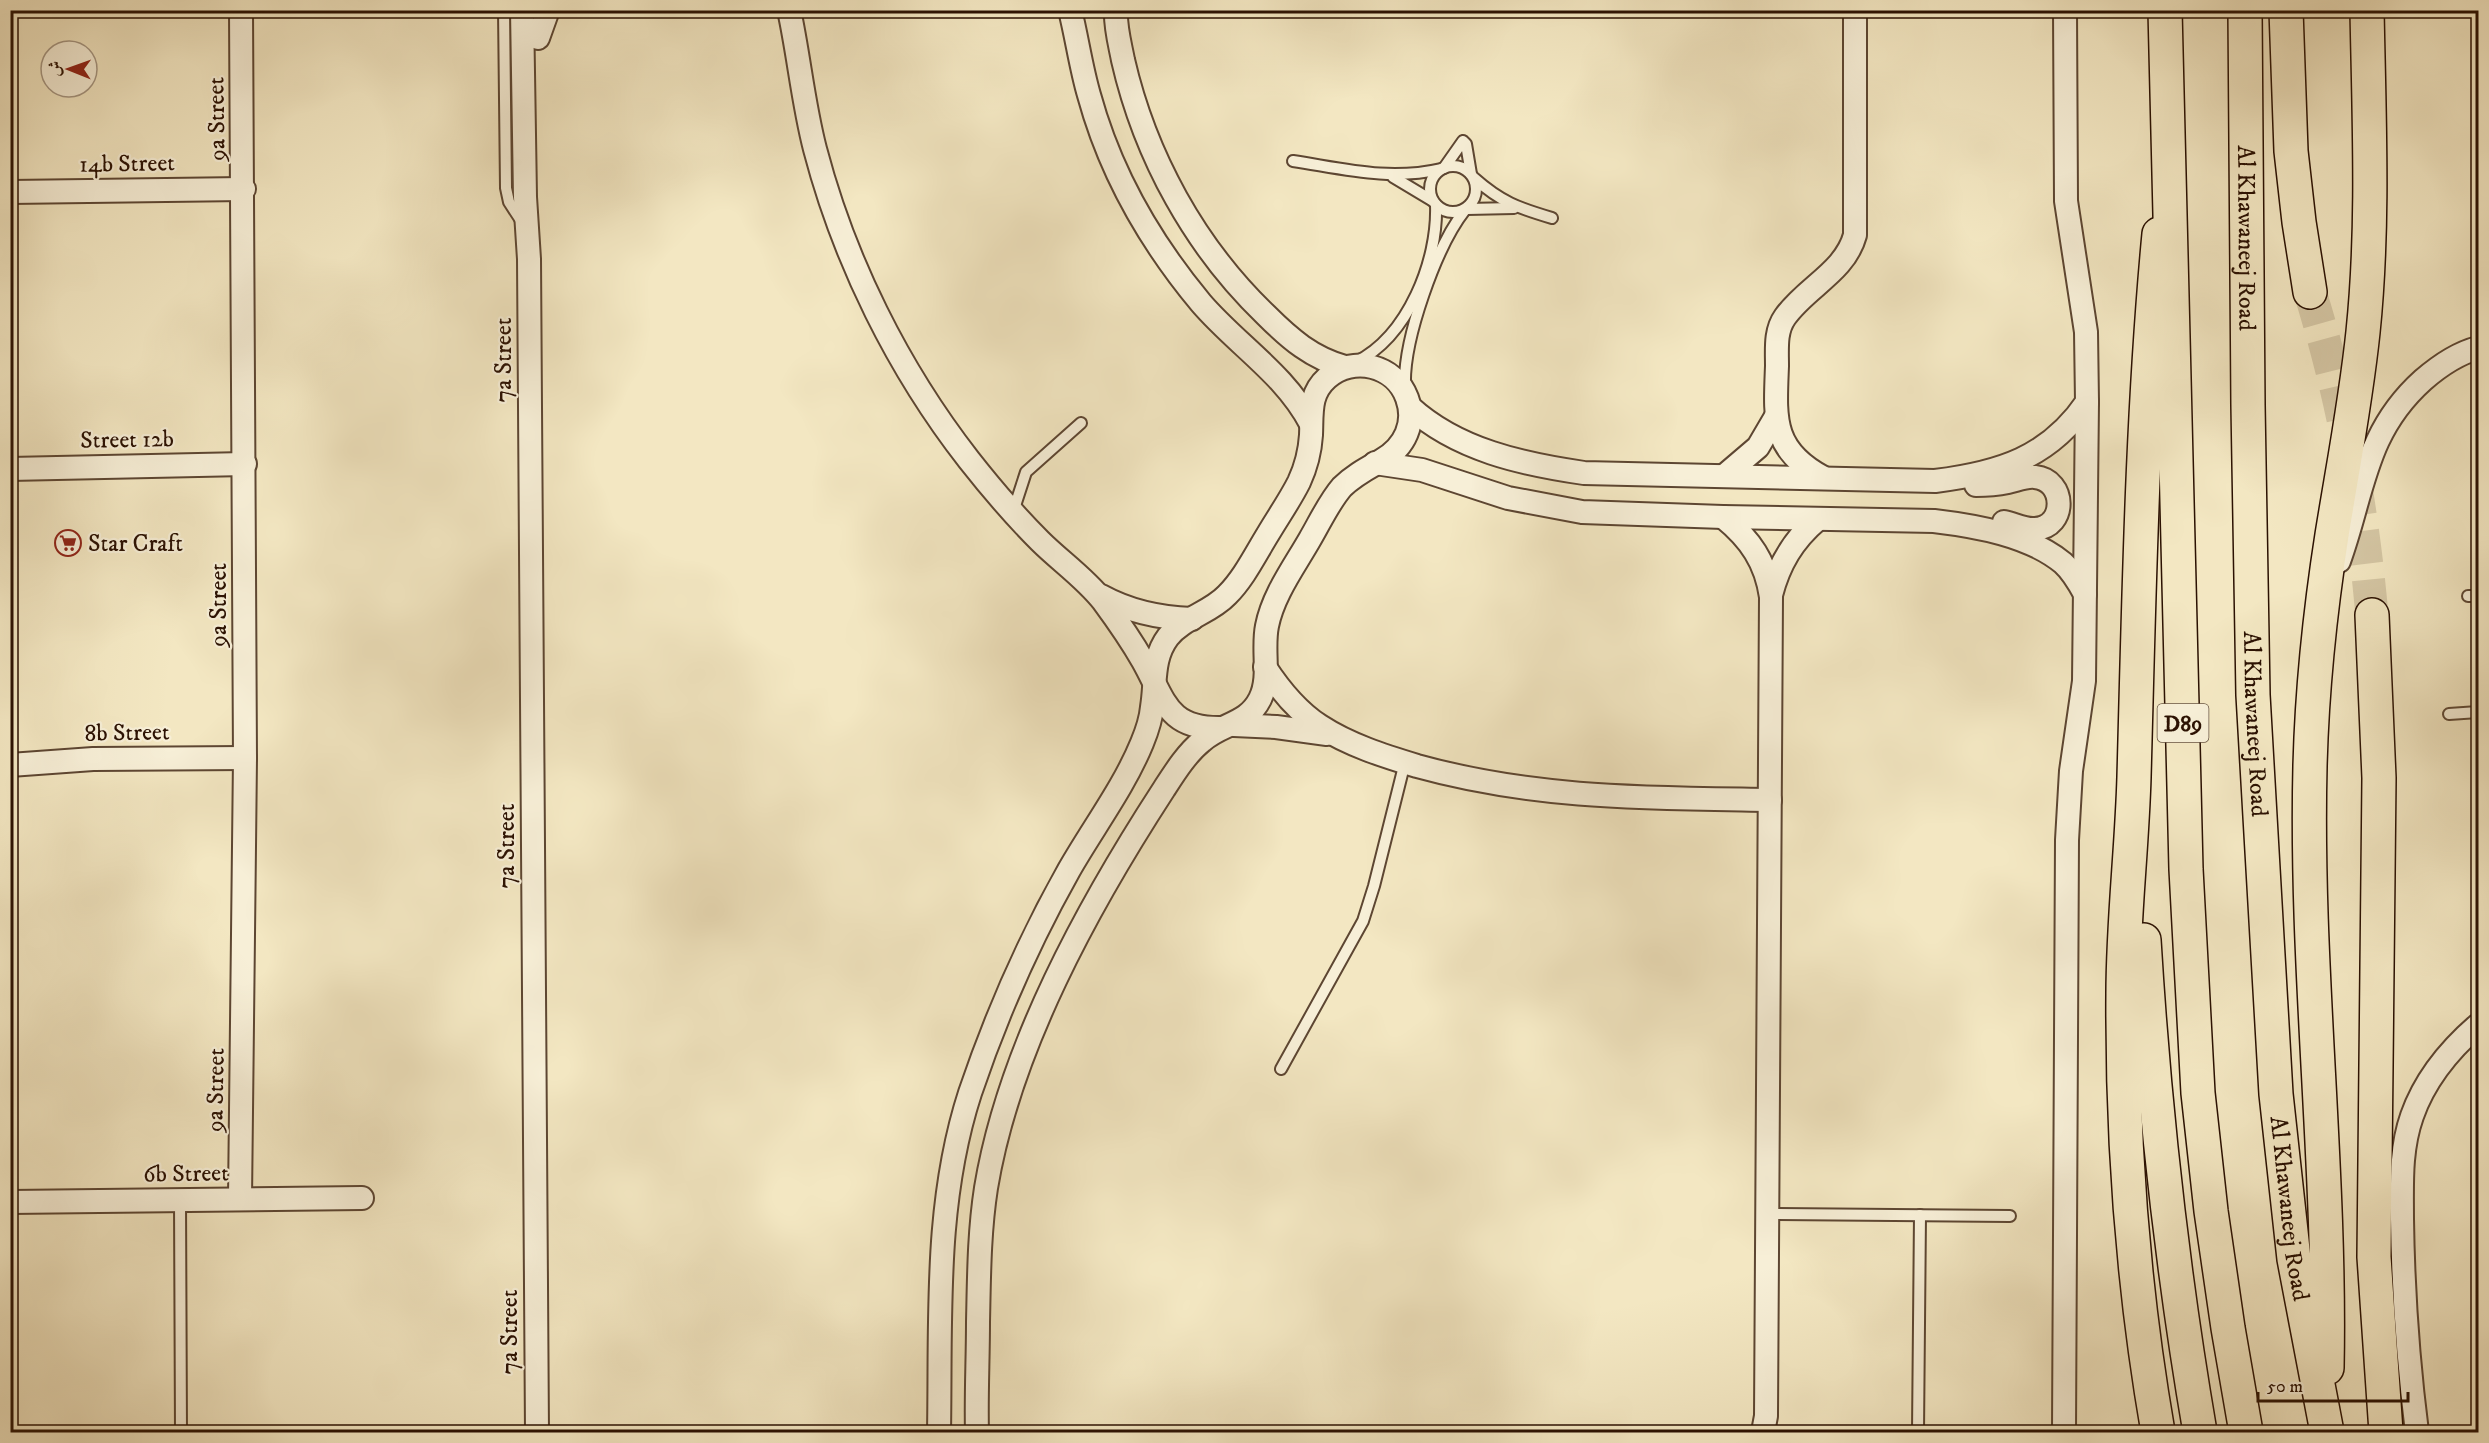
<svg xmlns="http://www.w3.org/2000/svg" width="2489" height="1443" viewBox="0 0 2489 1443" font-family="'IM FELL DW Pica',Amiri,serif">
  <style>
    .lines { fill: none; stroke-linecap: round; stroke-linejoin: round }
    .primary-tunnel { stroke: #d5c7a5; stroke-width: 33; stroke-dasharray: 33 16; stroke-linecap: butt }
    .lane-casing { stroke: #5d4632; stroke-width: 14 }
    .street-casing { stroke: #5d4632; stroke-width: 26 }
    .primary-casing { stroke: #2b1102; stroke-width: 36 }
    .highway-casing { stroke: #2b1102; stroke-width: 36 }
    .lane { stroke: #f7efd7; stroke-width: 10 }
    .street { stroke: #f7efd7; stroke-width: 22 }
    .primary { stroke: #f3e7c2; stroke-width: 33 }
    .highway { stroke: #f3e7c2; stroke-width: 33 }
    .labels { text-anchor: middle; stroke-width: 4.5; stroke-linejoin: round; paint-order: stroke }
    .shield { fill: #f7efd7; stroke: #685442; stroke-width: 1.5 }
    .shield-label { font-size: 22px; font-weight: bold; fill: #2b1102 }
    .street-label { font-size: 24px; fill: #2b1102; stroke: #f7efd7 }
    .poi-label { font-size: 24px; fill: #2b1102; stroke: #f7efd7; text-anchor: start }
  </style>
  <rect width="100%" height="100%" fill="#f3e7c2"/>
  <filter id="stains"><feTurbulence type="fractalNoise" baseFrequency=".00333" numOctaves="4"/><feColorMatrix values="0 0 0 0 .2 0 0 0 0 .09 0 0 0 0 .02 0 0 0 .5 -.17"/></filter>
  <radialGradient id="worn" r=".72"><stop offset=".6" stop-color="#630" stop-opacity="0"/><stop offset="1" stop-color="#630" stop-opacity=".3"/></radialGradient>
  <g class="lines">
    <path class="primary-tunnel" d="M2310,292C2343,399 2362,504 2372,615"/>
    <defs>
      <g id="lane">
        <polyline points="504,10 506,188 509,202 522,222"/>
        <path d="M1293,161C1345,169 1389,181 1441,169"/>
        <circle cx="1453" cy="189" r="23"/>
        <polyline points="1444,168 1463,141 1466,144 1471,174"/>
        <polyline points="1393,177 1433,201"/>
        <path d="M1474,178C1501,202 1518,208 1552,218"/>
        <polyline points="1467,209 1514,208"/>
        <path d="M1356,362C1408,336 1438,261 1436,205"/>
        <path d="M1405,387C1403,340 1436,247 1465,210"/>
        <polyline points="1013,512 1026,472 1081,423"/>
        <polyline points="2468,596 2478,596"/>
        <polyline points="2449,714 2478,712"/>
        <polyline points="1281,1069 1363,921 1374,886 1405,762"/>
        <polyline points="180,1200 181,1432"/>
        <polyline points="1769,1214 2010,1216"/>
        <polyline points="1918,1432 1920,1215"/>
      </g>
      <g id="street">
        <polyline points="522,10 525,197 529,259 537,1432"/>
        <path d="M789,10C799,56 803,103 815,149C844,260 898,369 969,460C991,488 1015,516 1040,541C1060,561 1085,578 1103,601C1117,620 1131,640 1143,661C1165,700 1167,729 1221,728"/>
        <path d="M1070,10C1077,38 1081,68 1089,95C1110,172 1151,243 1201,303C1237,345 1285,374 1311,424"/>
        <path d="M1116,10C1115,27 1120,44 1123,60C1145,156 1195,247 1266,315C1290,339 1312,358 1345,367"/>
        <polyline points="538,38 548,10"/>
        <polyline points="10,192 244,189"/>
        <path d="M1410,407C1457,450 1522,464 1584,473L1935,481C1999,473 2049,458 2087,402"/>
        <path d="M1375,463L1422,470L1508,498L1582,512L1723,517L1934,521C1976,526 2029,535 2063,563C2072,571 2079,583 2085,594"/>
        <polyline points="10,469 245,464"/>
        <polyline points="1724,476 1758,447 1775,418"/>
        <path d="M1824,478C1771,450 1775,418 1777,366C1777,349 1775,331 1785,317C1806,287 1845,272 1855,235V10"/>
        <path d="M1976,485C1987,485 1998,484 2008,482C2017,480 2026,476 2035,477C2066,480 2067,527 2035,529C2025,530 2014,524 2004,522"/>
        <path d="M1723,517C1750,539 1766,562 1771,597L1766,1416L1763,1432"/>
        <path d="M2339,561C2364,492 2364,433 2423,380C2438,367 2459,353 2478,348"/>
        <path d="M1771,595C1779,564 1793,540 1818,519"/>
        <path d="M1101,596C1130,612 1160,618 1192,619"/>
        <path d="M1265,667C1280,690 1297,711 1320,726C1349,745 1384,756 1417,766C1536,799 1648,798 1770,800"/>
        <polyline points="1234,725 1276,727 1327,734"/>
        <polyline points="10,765 93,759 245,758"/>
        <polyline points="240,1199 245,758 241,10"/>
        <polyline points="10,1202 362,1198"/>
        <path d="M939,1432C941,1318 934,1204 970,1093C996,1016 1029,941 1069,870C1093,828 1124,787 1142,743C1147,731 1151,719 1152,707C1156,683 1152,658 1168,637C1183,618 1210,613 1227,595C1244,578 1255,555 1268,534C1278,517 1290,500 1299,482C1306,467 1310,451 1311,435C1312,413 1309,394 1327,378C1353,355 1395,365 1407,398C1416,423 1405,447 1382,460C1368,468 1354,475 1342,487C1329,502 1320,522 1310,539C1294,567 1273,595 1267,626C1262,650 1271,677 1260,699C1247,725 1222,723 1202,741C1187,753 1175,772 1164,789C1088,906 1009,1049 986,1188C979,1233 979,1278 978,1322C978,1359 976,1396 977,1432"/>
        <polyline points="2064,1432 2067,840 2071,771 2084,681 2087,402 2086,332 2066,201 2065,10"/>
        <path d="M2417,1432C2408,1362 2403,1290 2402,1219C2402,1184 2400,1150 2412,1116C2425,1079 2449,1050 2478,1025"/>
      </g>
      <g id="primary">
        <polyline points="2286,10 2291,151 2299,222 2310,292"/>
        <polyline points="2372,615 2379,778 2374,1257 2386,1432"/>
        <path d="M2144,940C2154,1105 2172,1269 2200,1432"/>
        <path d="M2158,1432C2133,1288 2122,1140 2123,994C2123,921 2132,849 2134,777C2139,596 2142,414 2159,234"/>
      </g>
      <g id="highway">
        <polyline points="2165,10 2186,869 2198,1093 2211,1211 2228,1328 2246,1432"/>
        <path id="s1" d="M2245,10L2248,405L2253,695L2276,1094L2294,1259L2327,1432"/>
        <path d="M2327,1368C2331,1168 2305,967 2310,766C2312,689 2320,612 2332,535C2343,467 2356,400 2363,332C2374,226 2369,117 2367,10"/>
      </g>
    </defs>
    <use href="#lane" class="lane-casing"/>
    <use href="#street" class="street-casing"/>
    <use href="#primary" class="primary-casing"/>
    <use href="#highway" class="highway-casing"/>
    <use href="#lane" class="lane"/>
    <use href="#street" class="street"/>
    <use href="#primary" class="primary"/>
    <use href="#highway" class="highway"/>
  </g>
  <defs>
    <symbol id="supermarket-ring" viewBox="-11 -11 22 22"><circle r="9.5" fill="#f7efd7" stroke="#8f2418" stroke-width="1.5"/><path d="M-6-5.5h2.5l.6 2H6L4.5 2H-2.5L-4.4-4H-6ZM-1.5 3.2a1.3 1.3 0 1 0 .1 0ZM3 3.2a1.3 1.3 0 1 0 .1 0Z" fill="#8f2418"/></symbol>
  </defs>
  <g fill-rule="evenodd">
    <use href="#supermarket-ring" x="53" y="528" width="30" height="30"/>
  </g>
  <g class="labels">
    <rect class="shield" x="2157.5" y="704" width="51" height="38" rx="4.5"/>
    <g class="shield-label">
      <text x="2183" y="731">D89</text>
    </g>
    <g class="street-label">
      <text transform="translate(216 119) rotate(-91)" y="8">9a Street</text>
      <text transform="translate(127 163) rotate(-1)" y="8">14b Street</text>
      <text dy="8" stroke="none"><textPath href="#s1" startOffset="228">Al Khawaneej Road</textPath></text>
      <text transform="translate(503 360) rotate(-90)" y="8">7a Street</text>
      <text transform="translate(127 439) rotate(-1)" y="8">Street 12b</text>
      <text transform="translate(218 605) rotate(-90)" y="8">9a Street</text>
      <text dy="8" stroke="none"><textPath href="#s1" startOffset="714">Al Khawaneej Road</textPath></text>
      <text transform="translate(127 732) rotate(-1)" y="8">8b Street</text>
      <text transform="translate(506 846) rotate(-90)" y="8">7a Street</text>
      <text transform="translate(215 1090) rotate(-89)" y="8">9a Street</text>
      <text transform="translate(186 1173) rotate(-1)" y="8">6b Street</text>
      <text dy="8" stroke="none"><textPath href="#s1" startOffset="1200">Al Khawaneej Road</textPath></text>
      <text transform="translate(509 1332) rotate(-90)" y="8">7a Street</text>
    </g>
    <g class="poi-label">
      <text x="88" y="551">Star Craft</text>
    </g>
  </g>
  <rect width="2489" height="1443" fill="none" stroke="#f3e7c2" stroke-width="36"/>
  <rect x="12" y="12" width="2465" height="1419" fill="none" stroke="#2b1102" stroke-width="3"/>
  <rect x="18" y="18" width="2453" height="1407" fill="none" stroke="#2b1102" stroke-width="1.5"/>
  <g transform="translate(69 69) rotate(271)"><circle r="28" fill="#f7efd7" stroke="#a59682" stroke-width="1.5"/>
  <path d="M0-4.5L10 22L0 15L-10 22Z" fill="#8f2418"/>
  <text y="-9" font-size="16" font-weight="bold" text-anchor="middle" fill="#2b1102">ش</text>
  </g>
  <path d="M2258 1392v9h150v-9" fill="none" stroke="#2b1102" stroke-width="3"/>
  <text x="2267" y="1392" font-size="18" fill="#2b1102" stroke="#f7efd7" stroke-width="4.5" paint-order="stroke">50 m</text>
  <rect width="100%" height="100%" filter="url(#stains)"/>
  <rect width="100%" height="100%" fill="url(#worn)"/>
</svg>
